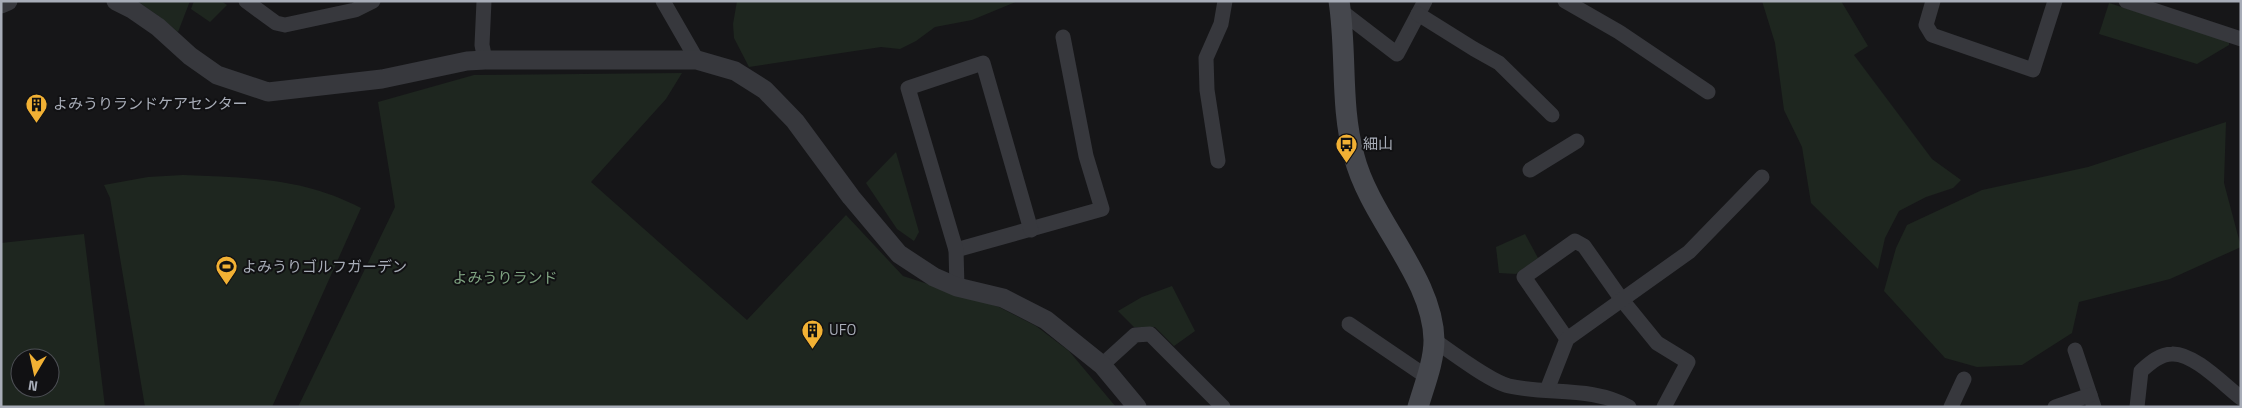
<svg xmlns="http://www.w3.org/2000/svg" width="2242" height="408" viewBox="0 0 2242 408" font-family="'Titillium Web','Noto Sans JP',sans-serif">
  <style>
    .green { fill: #1e261f; fill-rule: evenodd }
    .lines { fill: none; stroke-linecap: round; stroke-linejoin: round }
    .minor { stroke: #37383d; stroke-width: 15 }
    .tertiary { stroke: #37383d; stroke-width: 19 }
    .secondary { stroke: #45474d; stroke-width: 21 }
    .labels { text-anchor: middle; stroke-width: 4; stroke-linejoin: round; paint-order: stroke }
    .poi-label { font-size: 15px; fill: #a8adb8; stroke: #111113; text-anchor: start }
    .park-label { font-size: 15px; fill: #7fa381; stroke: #111113 }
  </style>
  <rect width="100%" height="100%" fill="#161618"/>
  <g class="green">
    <polygon points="137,1 190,1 178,32 160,17"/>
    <polygon points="194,1 221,1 227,5 210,22 191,9"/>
    <polygon points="737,1 1018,1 972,20 935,27 916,41 900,49 881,47 749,67 734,38 733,24"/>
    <polygon points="1762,1 1841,1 1868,46 1854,55 1932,159 1961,180 1953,188 1926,197 1899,211 1885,238 1878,269 1811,203 1802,147 1784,110 1775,43"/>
    <polygon points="2109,3 2229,41 2229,45 2197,64 2099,34"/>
    <polygon points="682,73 666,99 591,182 747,320 846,215 903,276 999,307 1036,326 1069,351 1116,407 298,407 395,207 378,102 474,75"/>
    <polygon points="2226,122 2224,183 2241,247 2170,279 2079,302 2072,333 2022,365 1977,367 1945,358 1884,291 1896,248 1907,225 1982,190 2088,167"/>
    <polygon points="896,152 919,232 914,241 897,229 866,183"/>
    <path d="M183,175C248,178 301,177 361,208L272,407H145L110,198L104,185L148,177Z"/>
    <path d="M84,234L105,407H1V243ZM20,358H50V388H20Z"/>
    <polygon points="1525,234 1538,258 1516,274 1499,273 1496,247"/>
    <polygon points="1172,286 1195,331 1174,346 1155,327 1134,327 1118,311 1142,297"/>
  </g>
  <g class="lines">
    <g class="minor">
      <polyline points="246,1 276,23 285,25 355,10 373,1"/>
      <polyline points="484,1 482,45 485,60"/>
      <polyline points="663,1 697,60"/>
      <polyline points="1565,1 1619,32 1708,92"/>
      <polyline points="1933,1 1926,25 1932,35 2033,70 2055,1"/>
      <polyline points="2126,1 2241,39"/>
      <polyline points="1341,11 1397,54 1425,1"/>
      <polyline points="1418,14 1474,49 1499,63 1552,115"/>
      <polyline points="1218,161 1207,90 1206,58 1221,24 1225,1"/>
      <polyline points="1530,170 1577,141"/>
      <polyline points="956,250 1102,209 1086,156 1063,37"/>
      <polyline points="957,287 956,250 908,88 983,63 1031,230"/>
      <polyline points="1349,324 1427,377"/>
      <polyline points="1567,339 1524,277 1575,241 1584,246 1622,300 1657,343 1688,362 1664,407"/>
      <path d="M1434,340C1451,352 1491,382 1509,386C1548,395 1592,386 1629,407"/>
      <polyline points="2075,350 2094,407"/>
      <polyline points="1102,365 1135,335 1150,334 1223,407"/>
      <polyline points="1547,390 1567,339 1689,252 1762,177"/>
      <polyline points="1951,407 1964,379"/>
      <polyline points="2055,407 2090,395"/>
      <path d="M2137,407L2141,371C2150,363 2160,354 2172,354C2194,353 2224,385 2241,398"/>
    </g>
    <g class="tertiary">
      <polyline points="116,1 132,9 158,27 190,56 217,75 268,92 382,79 467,61 485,60 697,60 735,71 765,90 795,121 851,197 899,254 934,277 957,287 1003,298 1046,320 1102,365 1137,407"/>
      <polyline points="1,4 8,1"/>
    </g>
    <path class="secondary" d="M1339,1C1347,53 1340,106 1354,156C1370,219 1433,277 1434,340C1434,362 1424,386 1418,407"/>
  </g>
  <defs>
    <symbol id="building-pin" viewBox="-11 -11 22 30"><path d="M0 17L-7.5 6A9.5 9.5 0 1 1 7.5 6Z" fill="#f2b134" stroke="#111113"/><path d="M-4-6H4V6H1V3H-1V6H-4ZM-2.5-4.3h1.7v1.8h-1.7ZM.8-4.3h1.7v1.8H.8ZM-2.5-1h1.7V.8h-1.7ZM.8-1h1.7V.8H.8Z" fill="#111"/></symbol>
    <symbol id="bus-pin" viewBox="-11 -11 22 30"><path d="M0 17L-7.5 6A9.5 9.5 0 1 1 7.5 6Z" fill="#f2b134" stroke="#111113"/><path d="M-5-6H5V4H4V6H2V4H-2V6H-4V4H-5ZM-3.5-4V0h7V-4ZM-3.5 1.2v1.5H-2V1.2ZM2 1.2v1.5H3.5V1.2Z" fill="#111"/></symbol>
    <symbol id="stadium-pin" viewBox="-11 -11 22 30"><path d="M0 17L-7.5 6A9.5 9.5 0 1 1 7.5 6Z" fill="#f2b134" stroke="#111113"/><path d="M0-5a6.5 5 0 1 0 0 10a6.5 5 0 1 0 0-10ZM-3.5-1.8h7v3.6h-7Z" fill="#111"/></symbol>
  </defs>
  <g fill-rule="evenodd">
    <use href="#building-pin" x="24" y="92" width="25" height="34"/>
    <use href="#bus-pin" x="1334" y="132" width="25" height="34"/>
    <use href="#stadium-pin" x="214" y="254" width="25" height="34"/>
    <use href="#building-pin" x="800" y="318" width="25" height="34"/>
  </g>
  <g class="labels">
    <g class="poi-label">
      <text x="53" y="109">よみうりランドケアセンター</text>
      <text x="1363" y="149">細山</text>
      <text x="242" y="272">よみうりゴルフガーデン</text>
      <text x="829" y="335">UFO</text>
    </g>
    <g class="park-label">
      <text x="505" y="283">よみうりランド</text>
    </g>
  </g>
  <rect width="2242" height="408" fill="none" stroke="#a8adb8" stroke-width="5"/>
  <g transform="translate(35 373) rotate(189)"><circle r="24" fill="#111113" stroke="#4d4f55"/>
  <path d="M0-4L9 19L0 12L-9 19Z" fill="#f2b134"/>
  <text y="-8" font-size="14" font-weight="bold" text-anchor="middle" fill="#a8adb8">N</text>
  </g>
</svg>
